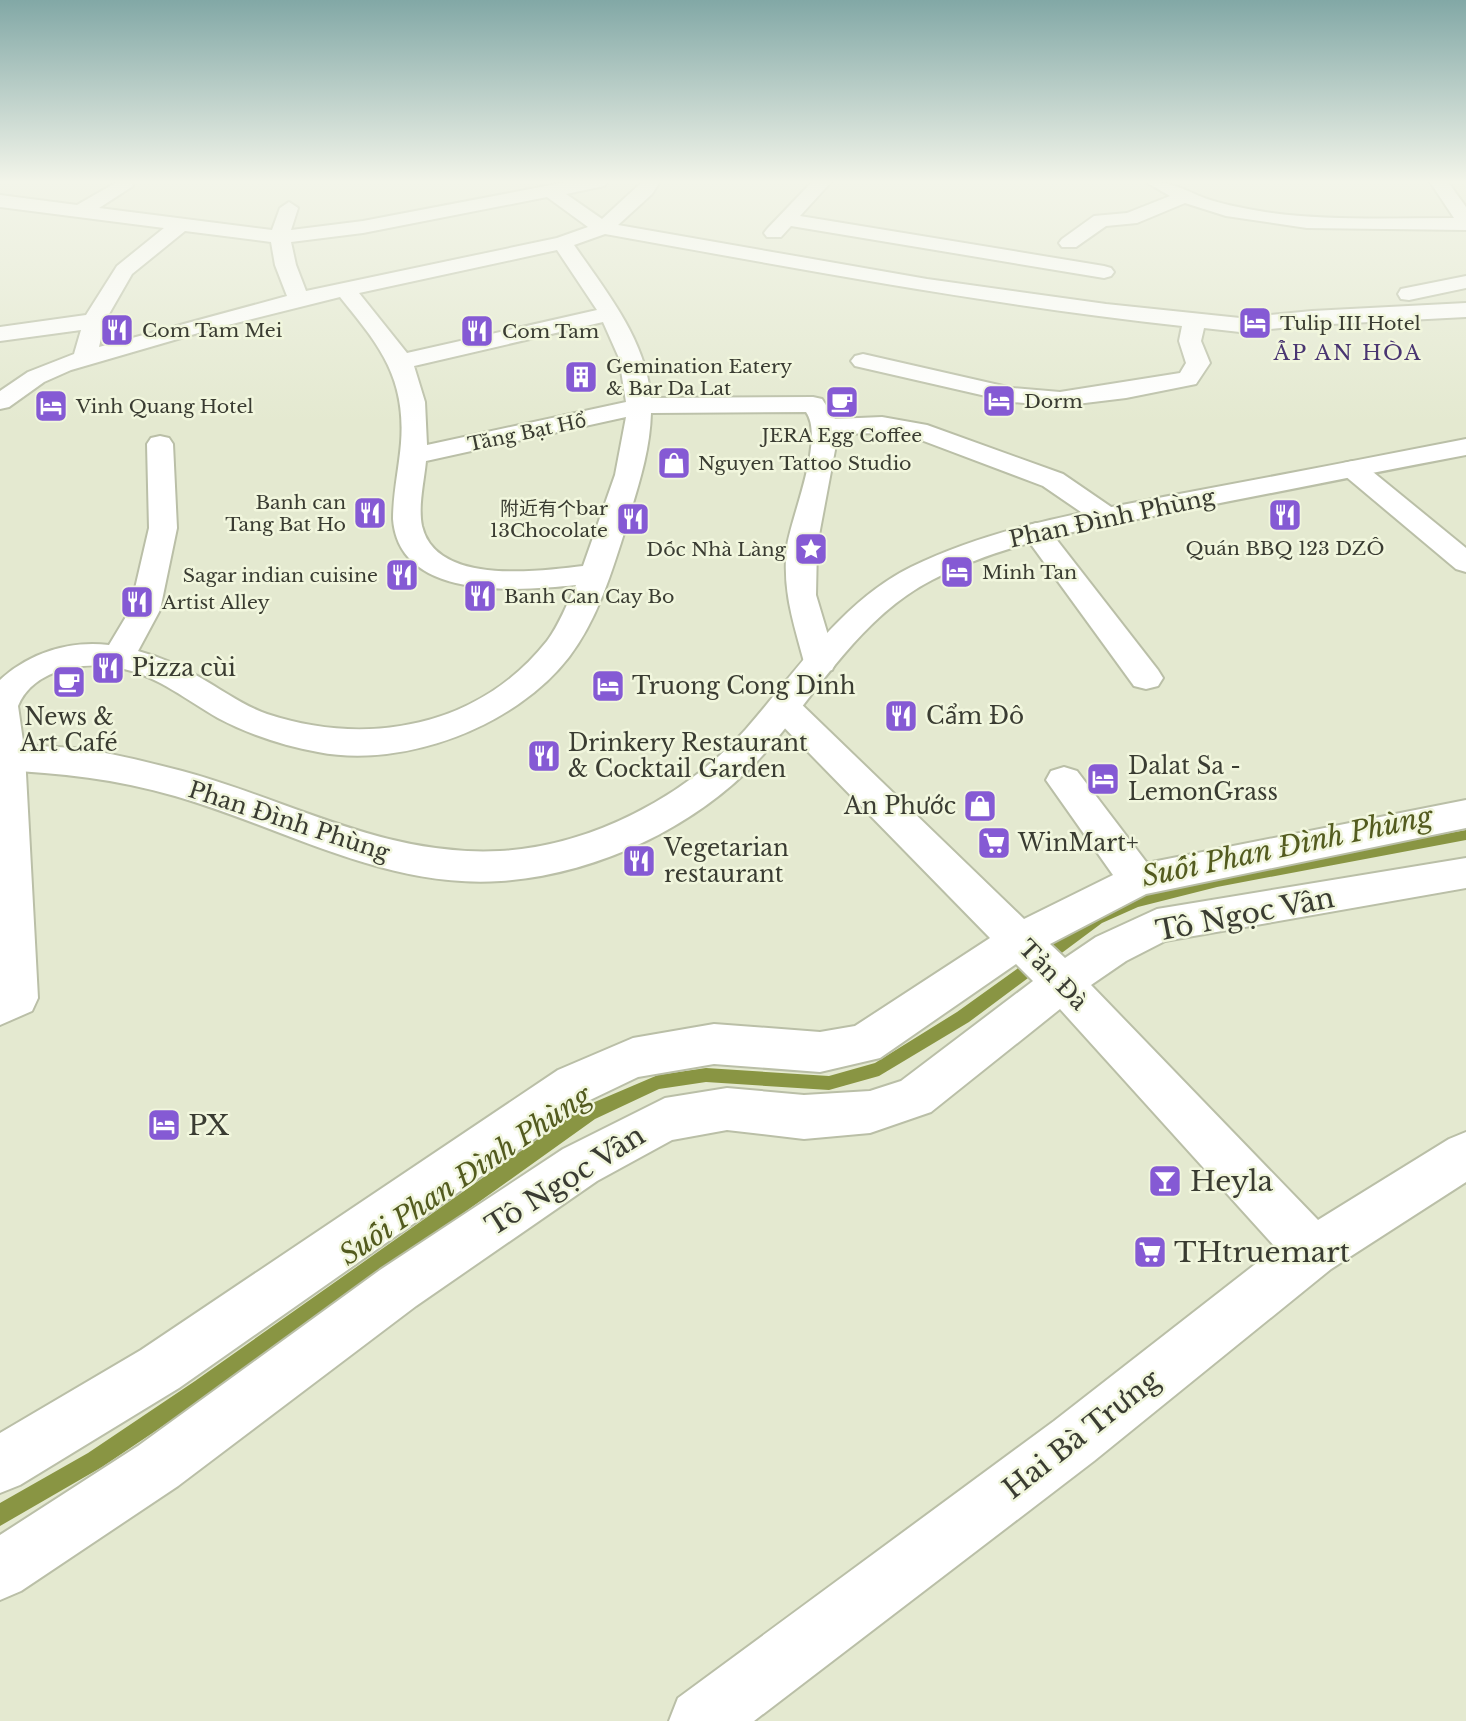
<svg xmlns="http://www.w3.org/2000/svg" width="1466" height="1721" viewBox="0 0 1466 1721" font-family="'Libre Baskerville','Noto Sans SC',serif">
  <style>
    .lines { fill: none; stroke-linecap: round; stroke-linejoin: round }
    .stream { fill: #899543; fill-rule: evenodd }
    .minor-casing { stroke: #babfa7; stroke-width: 4 }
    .major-casing { stroke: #babfa7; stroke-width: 4 }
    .minor { fill: #fff; fill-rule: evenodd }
    .major { fill: #fff; fill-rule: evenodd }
    .labels { text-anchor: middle; stroke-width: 5; stroke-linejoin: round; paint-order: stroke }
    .far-poi-label { font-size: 19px; fill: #3a3c32; stroke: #f1f6dd; text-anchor: start }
    .far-street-label { font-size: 19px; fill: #3a3c32; stroke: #f1f6dd }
    .far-neighbourhood-label { font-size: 21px; letter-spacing: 2px; fill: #4a3672; stroke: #f1f6dd }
    .street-label { font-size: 23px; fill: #3a3c32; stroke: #f1f6dd }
    .poi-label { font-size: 23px; fill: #3a3c32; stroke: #f1f6dd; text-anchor: start }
    .near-water-label { font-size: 28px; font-style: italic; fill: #535b1f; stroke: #f1f6dd }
    .near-street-label { font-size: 28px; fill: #3a3c32; stroke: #f1f6dd }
    .near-poi-label { font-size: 28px; fill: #3a3c32; stroke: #f1f6dd; text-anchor: start }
  </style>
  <rect width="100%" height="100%" fill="#e4e9d0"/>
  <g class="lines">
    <polygon class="stream" points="1466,830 1466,840 1217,887 1138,907 1102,923 969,1022 879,1076 829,1090 706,1082 659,1089 595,1119 209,1395 102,1467 0,1526 0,1503 88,1453 195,1381 583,1107 658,1075 706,1068 829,1076 875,1063 957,1012 1092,915 1130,898 1217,875"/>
    <defs>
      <g id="minor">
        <path d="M117,182H131L133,186L99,208L272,230L280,208L289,202L298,208L291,230L363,221L567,182H607L604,186L566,194L602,219L642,182H660L652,194L618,225L927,279L1106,304L1240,318L1312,311L1466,303V317L1312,325L1240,332L1204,328L1201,341L1210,363L1196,384L1126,398L1060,406L1012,402L855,366L851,361L855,356L863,354L1012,388L1060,392L1180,373L1186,363L1179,341L1182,326C988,305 796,268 605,234L574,245C607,293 645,338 651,398L813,397L822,399L835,419L882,417L927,425L1063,474L1117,511L1121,517L1117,523L1107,525L1097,523L1043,486L913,437L882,433L838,434L817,546L816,595L836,662L832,670L820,673L808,670L804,662C793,621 782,590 787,546C792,514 825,438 806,412L651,413C650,453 637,489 626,527C612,571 598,619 569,657C516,726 404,769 318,752C284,746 248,734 218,718C188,701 159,677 124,669C89,660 34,667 18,706L25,755L38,998L32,1011L0,1025V680C29,653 70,640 109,645L130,610L149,528L147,444L151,438L160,436L169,438L173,444L177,528L160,610L138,651C160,657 181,666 201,678C222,690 244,706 267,714C367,747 478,728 547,641C559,625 567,604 576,585C519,591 399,601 393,519C393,493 399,468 401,443C406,377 379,345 340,297L212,329L71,370L44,382L9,407L0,409V391L28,372L74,354L81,330L0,341V327L86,315L117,266L164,228L0,207V195L77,205ZM547,197L588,227L557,238L306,291L296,265L291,242L363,233ZM185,231L271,242L275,265L287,296L99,347L105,321L132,274ZM557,250L597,310L407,353L359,293ZM603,322L619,358L626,402L427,445L425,402L414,366ZM626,417L615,475L583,566C539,571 436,586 422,526C418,506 424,482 426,461Z"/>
        <polygon points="812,182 831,182 800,216 1104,266 1111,268 1114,272 1111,276 1104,278 791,226 781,237 767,237 764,233 767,229"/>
        <path d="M1146,182C1169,182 1177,186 1197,195C1218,204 1243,208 1265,212C1328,221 1392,218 1454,218L1430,182H1448L1466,207V230L1307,228L1226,216L1185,203L1137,223L1106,226L1076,247H1062L1059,243L1062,239L1094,216L1127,213L1170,196Z"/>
        <polygon points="1466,276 1466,288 1409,300 1401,299 1398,294 1401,289"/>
        <polygon points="1353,461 1362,463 1466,548 1466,572 1456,569 1344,475 1340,469 1344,463"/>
        <polygon points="1036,523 1046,526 1158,670 1163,678 1158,686 1146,689 1134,686 1022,532 1026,526"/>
        <polygon points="784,695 796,699 1024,919 1113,875 1046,780 1051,771 1064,767 1077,771 1147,863 1466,800 1466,828 1146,894 1050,944 1065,958 1096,937 1157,909 1466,858 1466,888 1165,941 1126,961 1091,985 1318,1220 1449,1139 1466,1132 1466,1182 1331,1269 1094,1461 754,1721 669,1721 678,1698 1054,1421 1276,1248 1060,1009 931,1112 870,1133 804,1139 727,1130 672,1140 597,1181 416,1306 178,1486 21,1591 0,1600 0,1535 138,1446 380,1270 563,1149 665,1098 727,1088 804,1095 870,1091 901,1081 1033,981 1016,964 880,1058 820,1072 714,1064 638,1077 590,1100 179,1388 20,1485 0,1493 0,1433 141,1350 558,1070 633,1038 714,1024 820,1032 855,1026 990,938 772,715 767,707 772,699"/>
      </g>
      <path id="major" d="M1466,439V455C1371,473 1276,492 1180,511C1096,527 1009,540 932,580C863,615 818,690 770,747C705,823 601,874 501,881C385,889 283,827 175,796C117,779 60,773 0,770V744C24,746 48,746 72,748C108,752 147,762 182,771C290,800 384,857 500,851C591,846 685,797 746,729C795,673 842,601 911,567C993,527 1085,512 1174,495C1271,477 1369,458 1466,439Z"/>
    </defs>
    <use href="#minor" class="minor-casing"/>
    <use href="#major" class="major-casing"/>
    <use href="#minor" class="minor"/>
    <use href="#major" class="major"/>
  </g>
  <linearGradient id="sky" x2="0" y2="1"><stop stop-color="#82a8a6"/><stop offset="0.43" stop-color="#f3f5ea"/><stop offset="1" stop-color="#f3f5ea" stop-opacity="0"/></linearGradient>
  <rect width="1466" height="423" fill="url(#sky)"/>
  <defs>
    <symbol id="hotel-square" viewBox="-11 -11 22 22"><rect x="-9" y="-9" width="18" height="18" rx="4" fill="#855ad4" stroke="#f1f6dd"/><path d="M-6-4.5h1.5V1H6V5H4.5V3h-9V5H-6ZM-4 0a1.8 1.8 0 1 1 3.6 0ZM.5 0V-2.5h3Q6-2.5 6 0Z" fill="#fff"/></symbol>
    <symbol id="restaurant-square" viewBox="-11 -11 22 22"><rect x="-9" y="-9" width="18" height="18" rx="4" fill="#855ad4" stroke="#f1f6dd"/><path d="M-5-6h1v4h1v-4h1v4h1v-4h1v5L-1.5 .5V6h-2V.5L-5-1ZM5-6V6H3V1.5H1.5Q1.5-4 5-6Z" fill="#fff"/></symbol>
    <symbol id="building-square" viewBox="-11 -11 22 22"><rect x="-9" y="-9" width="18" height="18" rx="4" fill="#855ad4" stroke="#f1f6dd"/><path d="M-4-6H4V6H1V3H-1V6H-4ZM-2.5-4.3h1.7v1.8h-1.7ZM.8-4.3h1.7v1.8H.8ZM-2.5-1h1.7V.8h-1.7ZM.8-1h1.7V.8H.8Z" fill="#fff"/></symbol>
    <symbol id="cafe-square" viewBox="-11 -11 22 22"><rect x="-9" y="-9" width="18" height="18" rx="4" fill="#855ad4" stroke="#f1f6dd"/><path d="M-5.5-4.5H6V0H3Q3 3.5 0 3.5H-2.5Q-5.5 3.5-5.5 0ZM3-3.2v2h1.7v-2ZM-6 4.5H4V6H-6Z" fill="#fff"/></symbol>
    <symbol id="shop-square" viewBox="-11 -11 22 22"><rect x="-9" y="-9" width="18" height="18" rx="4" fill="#855ad4" stroke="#f1f6dd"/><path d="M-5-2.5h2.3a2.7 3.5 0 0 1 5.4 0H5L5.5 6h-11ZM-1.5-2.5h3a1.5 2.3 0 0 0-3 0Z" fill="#fff"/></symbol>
    <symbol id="sight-square" viewBox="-11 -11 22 22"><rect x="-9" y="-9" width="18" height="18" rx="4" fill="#855ad4" stroke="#f1f6dd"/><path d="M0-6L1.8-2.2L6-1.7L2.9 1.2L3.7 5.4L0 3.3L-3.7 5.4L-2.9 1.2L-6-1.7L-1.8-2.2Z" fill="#fff"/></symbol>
    <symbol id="supermarket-square" viewBox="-11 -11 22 22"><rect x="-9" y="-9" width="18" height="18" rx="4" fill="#855ad4" stroke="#f1f6dd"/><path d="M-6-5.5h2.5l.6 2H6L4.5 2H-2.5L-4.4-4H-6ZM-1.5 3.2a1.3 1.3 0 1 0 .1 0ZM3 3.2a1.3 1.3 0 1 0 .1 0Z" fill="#fff"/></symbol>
    <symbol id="bar-square" viewBox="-11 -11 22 22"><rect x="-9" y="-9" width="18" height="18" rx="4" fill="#855ad4" stroke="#f1f6dd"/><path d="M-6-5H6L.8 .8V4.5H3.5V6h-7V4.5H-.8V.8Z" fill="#fff"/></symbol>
  </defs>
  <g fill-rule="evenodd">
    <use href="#hotel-square" x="1236" y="304" width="38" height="38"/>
    <use href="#restaurant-square" x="98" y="311" width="38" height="38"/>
    <use href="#restaurant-square" x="458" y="312" width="38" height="38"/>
    <use href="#building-square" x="562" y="358" width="38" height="38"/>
    <use href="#hotel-square" x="980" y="382" width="38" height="38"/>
    <use href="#cafe-square" x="823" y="383" width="38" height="38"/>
    <use href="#hotel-square" x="32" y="387" width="38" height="38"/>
    <use href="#shop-square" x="655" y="444" width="38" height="38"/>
    <use href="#restaurant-square" x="351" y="494" width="38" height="38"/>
    <use href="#restaurant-square" x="1266" y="496" width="38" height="38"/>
    <use href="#restaurant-square" x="614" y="500" width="38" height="38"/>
    <use href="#sight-square" x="792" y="530" width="38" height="38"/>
    <use href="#hotel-square" x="938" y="553" width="38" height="38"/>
    <use href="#restaurant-square" x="383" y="556" width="38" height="38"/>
    <use href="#restaurant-square" x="461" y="577" width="38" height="38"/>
    <use href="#restaurant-square" x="118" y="583" width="38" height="38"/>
    <use href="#restaurant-square" x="89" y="649" width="38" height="38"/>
    <use href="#cafe-square" x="50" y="663" width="38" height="38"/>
    <use href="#hotel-square" x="589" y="667" width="38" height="38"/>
    <use href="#restaurant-square" x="882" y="697" width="38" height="38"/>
    <use href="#restaurant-square" x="525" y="737" width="38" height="38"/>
    <use href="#hotel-square" x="1084" y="760" width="38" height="38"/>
    <use href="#shop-square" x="961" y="787" width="38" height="38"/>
    <use href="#supermarket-square" x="975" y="824" width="38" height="38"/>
    <use href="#restaurant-square" x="620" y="842" width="38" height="38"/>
    <use href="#hotel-square" x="145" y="1106" width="38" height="38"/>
    <use href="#bar-square" x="1146" y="1162" width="38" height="38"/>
    <use href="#supermarket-square" x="1131" y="1233" width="38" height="38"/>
  </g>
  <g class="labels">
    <g class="far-poi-label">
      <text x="1280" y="330">Tulip III Hotel</text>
      <text x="142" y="337">Com Tam Mei</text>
      <text x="502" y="338">Com Tam</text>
      <text x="606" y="373">Gemination Eatery<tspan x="606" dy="22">&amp; Bar Da Lat</tspan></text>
      <text x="1024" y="408">Dorm</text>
      <text x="76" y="413">Vinh Quang Hotel</text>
      <text x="842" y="442" text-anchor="middle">JERA Egg Coffee</text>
      <text x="698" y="470">Nguyen Tattoo Studio</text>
      <text x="346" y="509" text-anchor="end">Banh can<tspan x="346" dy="22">Tang Bat Ho</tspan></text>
      <text x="608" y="515" text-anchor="end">附近有个bar<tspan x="608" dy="22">13Chocolate</tspan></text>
      <text x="1285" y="555" text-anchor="middle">Quán BBQ 123 DZÔ</text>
      <text x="786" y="556" text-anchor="end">Dốc Nhà Làng</text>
      <text x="982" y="579">Minh Tan</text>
      <text x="378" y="582" text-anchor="end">Sagar indian cuisine</text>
      <text x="504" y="603">Banh Can Cay Bo</text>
      <text x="162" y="609">Artist Alley</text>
    </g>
    <g class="far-street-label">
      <text transform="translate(527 432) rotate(-12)" y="7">Tăng Bạt Hổ</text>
    </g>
    <g class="far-neighbourhood-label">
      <text x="1348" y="360">ẤP AN HÒA</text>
    </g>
    <g class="street-label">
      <text transform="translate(1112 518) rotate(-12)" y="8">Phan Đình Phùng</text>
      <text transform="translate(289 821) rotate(18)" y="8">Phan Đình Phùng</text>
      <text transform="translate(1053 975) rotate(46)" y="8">Tản Đà</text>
    </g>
    <g class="poi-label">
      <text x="132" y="676">Pizza cùi</text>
      <text x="632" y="694">Truong Cong Dinh</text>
      <text x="926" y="724">Cẩm Đô</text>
      <text x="69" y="725" text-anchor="middle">News &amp;<tspan x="69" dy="26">Art Café</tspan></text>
      <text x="568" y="751">Drinkery Restaurant<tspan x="568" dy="26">&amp; Cocktail Garden</tspan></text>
      <text x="1128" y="774">Dalat Sa -<tspan x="1128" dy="26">LemonGrass</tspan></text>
      <text x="956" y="814" text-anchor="end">An Phước</text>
      <text x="1018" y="851">WinMart+</text>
      <text x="664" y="856">Vegetarian<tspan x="664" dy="26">restaurant</tspan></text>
    </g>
    <g class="near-water-label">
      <text transform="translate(1287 846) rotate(-12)" y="10">Suối Phan Đình Phùng</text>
      <text transform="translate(465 1175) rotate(-34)" y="10">Suối Phan Đình Phùng</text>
    </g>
    <g class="near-street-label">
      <text transform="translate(1245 914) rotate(-11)" y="10">Tô Ngọc Vân</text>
      <text transform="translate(565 1180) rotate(-32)" y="10">Tô Ngọc Vân</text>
      <text transform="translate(1081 1434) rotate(-38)" y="10">Hai Bà Trưng</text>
    </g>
    <g class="near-poi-label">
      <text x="188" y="1135">PX</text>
      <text x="1190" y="1191">Heyla</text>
      <text x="1174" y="1262">THtruemart</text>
    </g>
  </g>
</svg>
